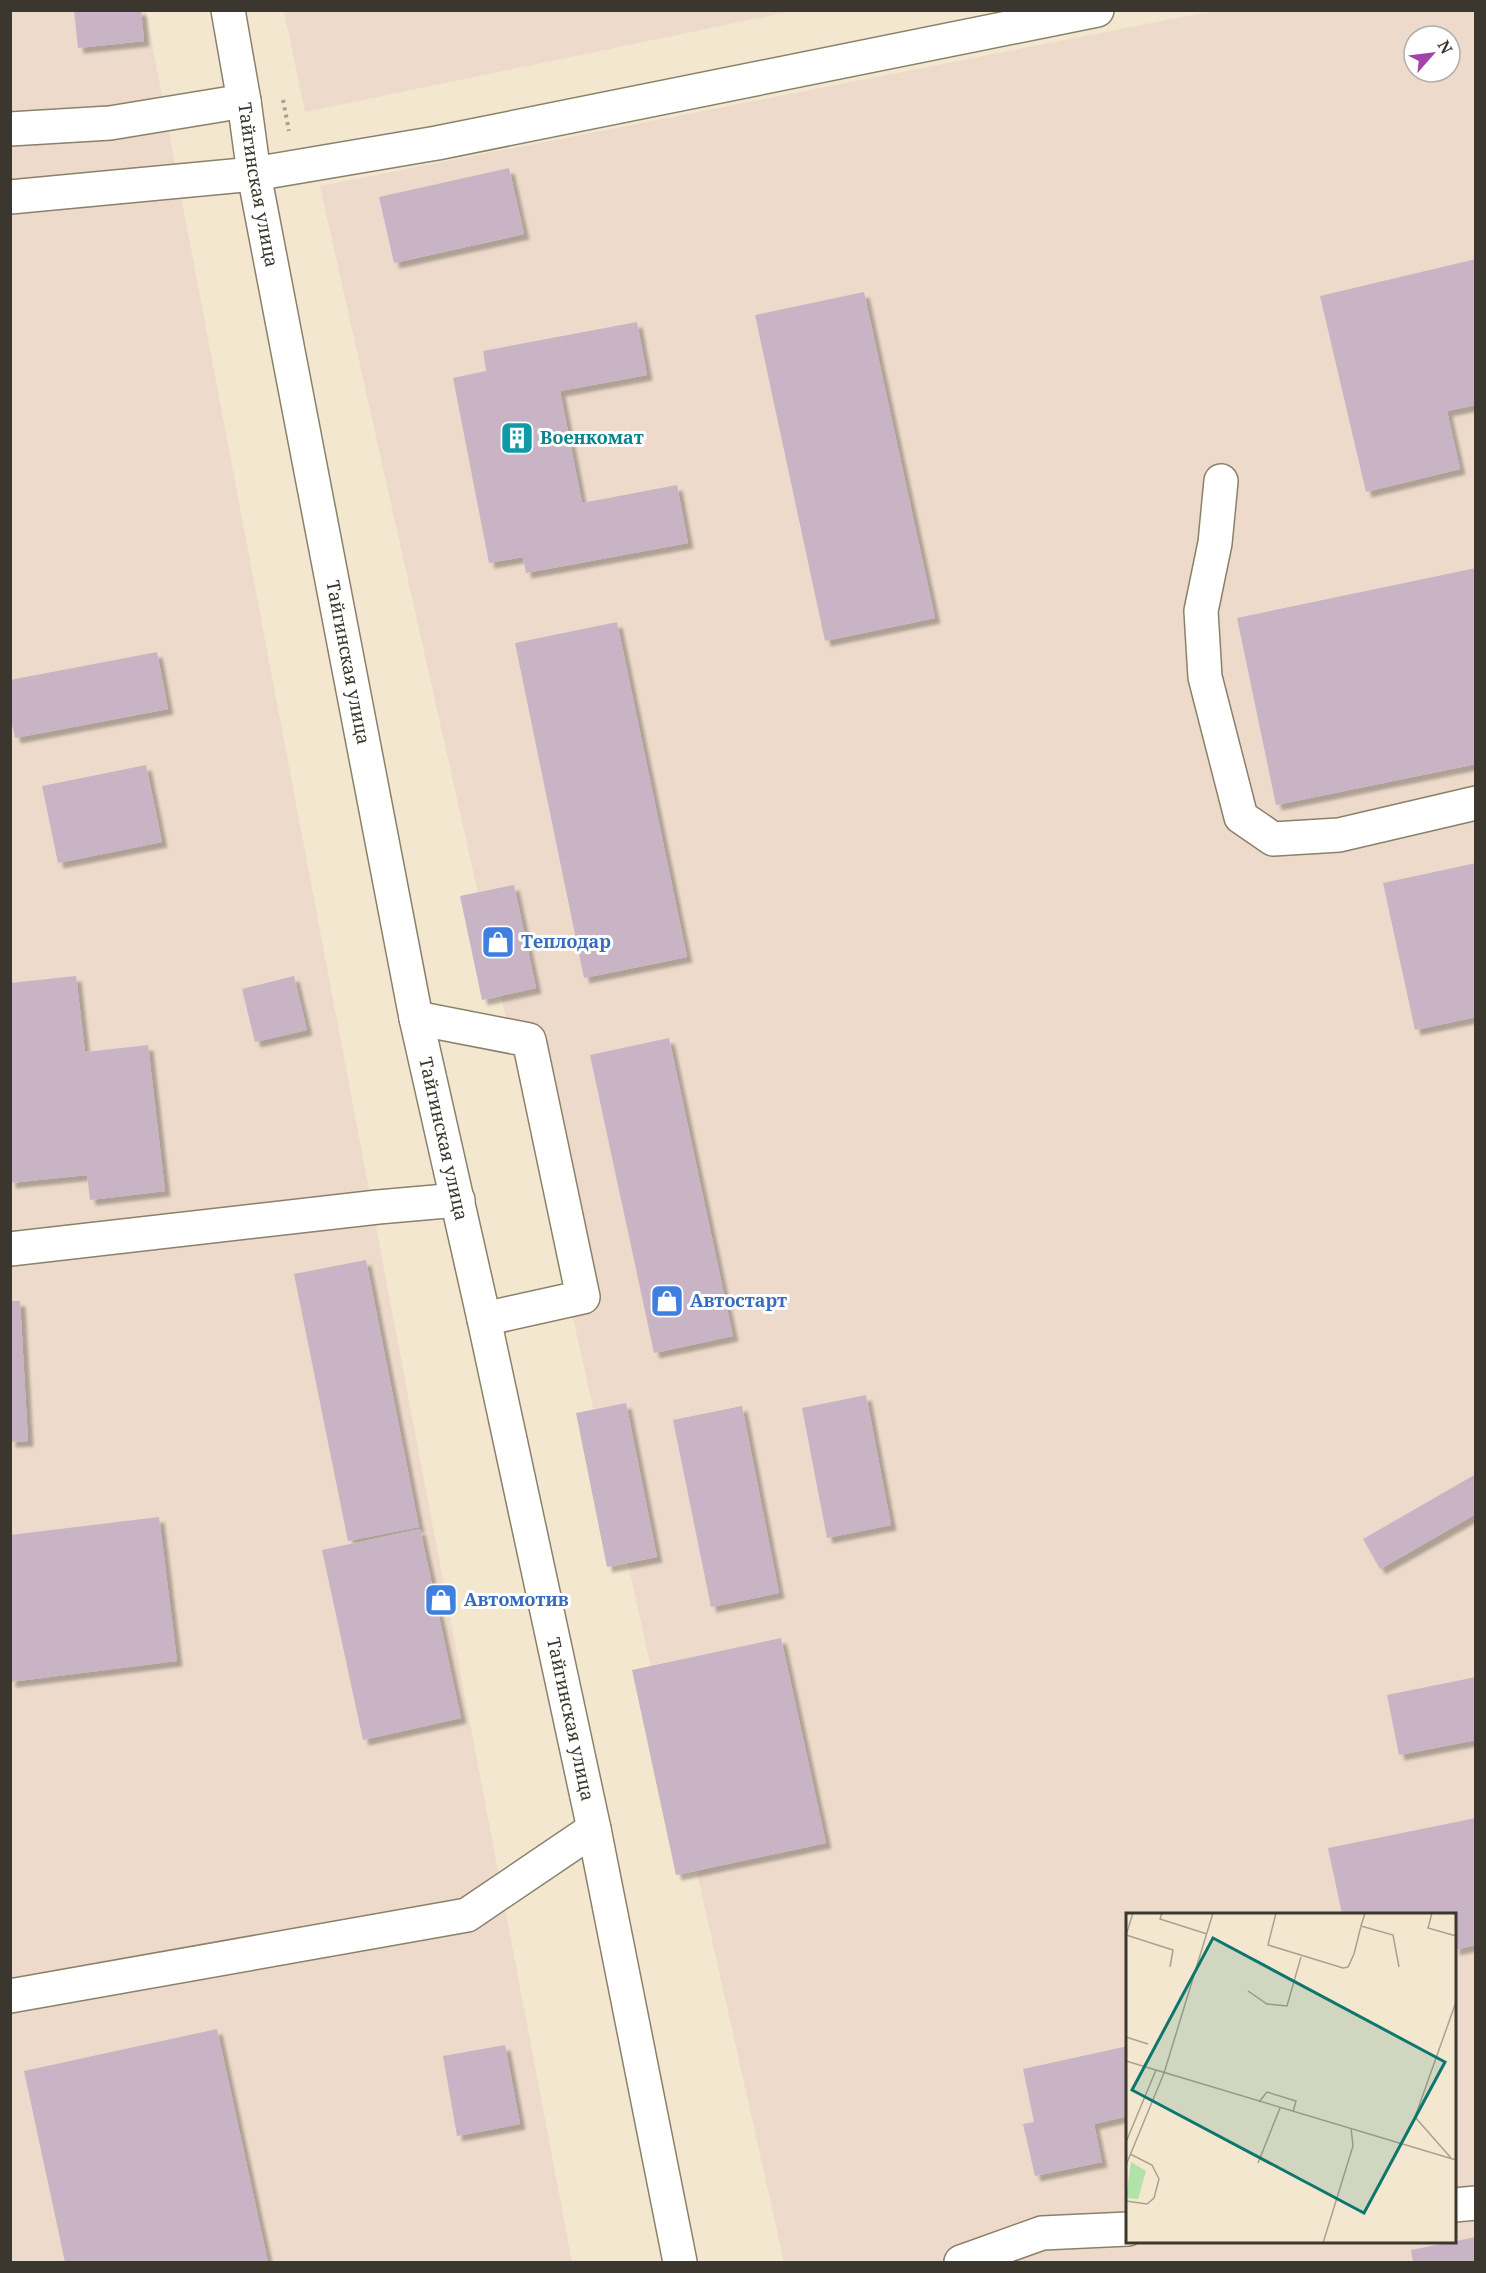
<svg xmlns="http://www.w3.org/2000/svg" width="1486" height="2273" viewBox="0 0 1486 2273" font-family="'Noto Serif',serif">
  <style>
    .industrial { fill: #eddaca; fill-rule: evenodd }
    .building { fill: #c9b4c6; filter: url(#shadow) }
    .lines { fill: none; stroke-linecap: round; stroke-linejoin: round }
    .minor-casing { stroke: #8b806a; stroke-width: 36 }
    .major-casing { stroke: #8b806a; stroke-width: 36 }
    .highway-casing { stroke: #8b806a; stroke-width: 36 }
    .path { stroke: #a99f8d; stroke-width: 4; stroke-dasharray: 3 4.5; stroke-linecap: butt }
    .minor { stroke: #fff; stroke-width: 33 }
    .major { stroke: #fff; stroke-width: 33 }
    .highway { stroke: #fff; stroke-width: 33 }
    .labels { text-anchor: middle; stroke-width: 6; stroke-linejoin: round; paint-order: stroke }
    .street-label { font-size: 18px; fill: #3c372e; stroke: #fff }
    .culture-label { font-size: 18px; font-weight: bold; fill: #0d838f; stroke: #fff; text-anchor: start }
    .shop-label { font-size: 18px; font-weight: bold; fill: #366cbe; stroke: #fff; text-anchor: start }
    .inset-road { fill: none; stroke: #aaa18f; stroke-width: 1.5 }
    .view { fill: #0f766e; fill-opacity: 0.15; stroke: #0f766e; stroke-width: 3 }
    .inset-edge { fill: none; stroke: #3c372e; stroke-width: 3 }
  </style>
  <defs>
    <filter id="shadow"><feDropShadow dx="5.5" dy="5.5" stdDeviation="1.5" flood-color="#0004"/></filter>
  </defs>
  <rect width="100%" height="100%" fill="#f3e7cf"/>
  <g class="industrial">
    <polygon points="11,11 146,11 572,2262 11,2262"/>
    <polygon points="284,11 284,10 793,11 305,112"/>
    <path d="M1213,11H1475V2262H784L320,186ZM1414,36H1450V72H1414ZM1128,1914H1454V2242H1128Z"/>
  </g>
  <g class="building">
    <polygon points="74,10 141,10 144,41 78,48"/>
    <polygon points="509,168 524,234 394,263 379,197"/>
    <polygon points="1476,259 1476,405 1447,411 1460,469 1366,492 1320,296"/>
    <polygon points="864,292 935,618 825,641 755,315"/>
    <polygon points="637,322 647,375 560,391 582,503 677,485 688,543 526,573 523,557 489,563 453,378 486,371 483,351"/>
    <polygon points="1476,568 1476,764 1276,805 1237,618"/>
    <polygon points="617,622 687,957 584,978 515,643"/>
    <polygon points="157,652 168,709 15,738 10,714 10,680"/>
    <polygon points="146,765 162,842 58,863 42,786"/>
    <polygon points="1476,863 1476,1017 1415,1030 1383,883"/>
    <polygon points="514,885 536,988 482,1000 460,896"/>
    <polygon points="76,976 85,1052 148,1045 165,1191 90,1200 87,1175 10,1183 10,983"/>
    <polygon points="294,976 307,1030 255,1042 242,989"/>
    <polygon points="669,1038 733,1336 654,1353 590,1055"/>
    <polygon points="366,1260 419,1527 348,1541 294,1274"/>
    <polygon points="10,1301 20,1301 28,1441 10,1442"/>
    <polygon points="866,1395 891,1525 827,1538 802,1408"/>
    <polygon points="626,1403 657,1557 607,1567 576,1413"/>
    <polygon points="742,1406 779,1593 711,1607 673,1420"/>
    <polygon points="1476,1474 1476,1514 1380,1569 1363,1539"/>
    <polygon points="159,1517 177,1661 10,1682 10,1535"/>
    <polygon points="420,1529 461,1718 363,1740 322,1550"/>
    <polygon points="781,1638 826,1843 676,1875 632,1670"/>
    <polygon points="1476,1677 1476,1740 1399,1755 1387,1695"/>
    <polygon points="1476,1818 1476,1945 1454,1950 1454,1914 1342,1914 1328,1848"/>
    <polygon points="217,2029 268,2262 65,2262 24,2071"/>
    <polygon points="505,2045 520,2124 457,2136 443,2056"/>
    <polygon points="1128,2046 1128,2116 1094,2124 1102,2162 1035,2176 1023,2124 1034,2122 1023,2069"/>
    <polygon points="1476,2237 1476,2262 1413,2262 1411,2250"/>
  </g>
  <g class="lines">
    <defs>
      <g id="minor">
        <polyline points="254,174 437,143 1097,10"/>
        <polyline points="1221,481 1215,543 1201,611 1205,677 1241,817 1273,839 1339,835 1476,803"/>
        <polyline points="416,1018 529,1040 583,1297 484,1319"/>
        <polyline points="10,1249 378,1207 458,1200"/>
        <polyline points="10,1996 467,1915 594,1829"/>
        <polyline points="1454,2205 1476,2203"/>
        <polyline points="961,2262 1042,2233 1128,2229"/>
      </g>
      <polyline id="major" points="228,10 244,101"/>
      <g id="highway">
        <path id="s1" d="M10,129L110,123L244,101L254,174L416,1018L484,1319L594,1829L680,2262"/>
        <polyline points="10,197 254,174"/>
      </g>
    </defs>
    <use href="#minor" class="minor-casing"/>
    <use href="#major" class="major-casing"/>
    <use href="#highway" class="highway-casing"/>
    <polyline class="path" points="283,100 289,131"/>
    <use href="#minor" class="minor"/>
    <use href="#major" class="major"/>
    <use href="#highway" class="highway"/>
  </g>
  <defs>
    <symbol id="building-square" viewBox="-11 -11 22 22"><rect x="-9" y="-9" width="18" height="18" rx="4" fill="#0f9aa8" stroke="#fff"/><path d="M-4-6H4V6H1V3H-1V6H-4ZM-2.5-4.3h1.7v1.8h-1.7ZM.8-4.3h1.7v1.8H.8ZM-2.5-1h1.7V.8h-1.7ZM.8-1h1.7V.8H.8Z" fill="#fff"/></symbol>
    <symbol id="shop-square" viewBox="-11 -11 22 22"><rect x="-9" y="-9" width="18" height="18" rx="4" fill="#3f7fe0" stroke="#fff"/><path d="M-5-2.5h2.3a2.7 3.5 0 0 1 5.4 0H5L5.5 6h-11ZM-1.5-2.5h3a1.5 2.3 0 0 0-3 0Z" fill="#fff"/></symbol>
  </defs>
  <g fill-rule="evenodd">
    <use href="#building-square" x="498" y="419" width="38" height="38"/>
    <use href="#shop-square" x="479" y="923" width="38" height="38"/>
    <use href="#shop-square" x="648" y="1282" width="38" height="38"/>
    <use href="#shop-square" x="422" y="1581" width="38" height="38"/>
  </g>
  <g class="labels">
    <g class="street-label">
      <text dy="6" stroke="none"><textPath href="#s1" startOffset="321">Тайгинская улица</textPath></text>
      <text dy="6" stroke="none"><textPath href="#s1" startOffset="807">Тайгинская улица</textPath></text>
      <text dy="6" stroke="none"><textPath href="#s1" startOffset="1293">Тайгинская улица</textPath></text>
      <text dy="6" stroke="none"><textPath href="#s1" startOffset="1887">Тайгинская улица</textPath></text>
    </g>
    <g class="culture-label">
      <text x="540" y="444">Военкомат</text>
    </g>
    <g class="shop-label">
      <text x="521" y="948">Теплодар</text>
      <text x="690" y="1307">Автостарт</text>
      <text x="464" y="1606">Автомотив</text>
    </g>
  </g>
  <g transform="translate(1126 1913)">
    <rect width="330" height="330" fill="#f3e7cf"/>
    <path d="M5,249L20,258L12,286L0,285Z" fill="#b0e2a9"/>
    <path class="inset-road" d="M36,0L34,6L81,21M150,0L142,32L217,55L222,54L228,41L235,13M239,0L235,13L267,22L273,54M306,0L302,15L330,23M0,22L47,37L44,54M0,22L7,0M122,78L141,91L161,93L175,44M0,124L22,131M0,148L30,157M38,160L87,0M133,189L141,179L170,188L167,199M0,229L30,157L330,247M325,245L289,204L330,89M132,250L154,195M0,252L38,160M0,288L21,291L28,285L33,266L26,252L4,241M197,330L227,233L225,215"/>
    <path class="view" d="M87,25L319,149L238,300L6,177Z"/>
    <rect width="330" height="330" class="inset-edge"/>
  </g>
  <rect width="1486" height="2273" fill="none" stroke="#3c372e" stroke-width="24"/>
  <g transform="translate(1432 54) rotate(62)"><circle r="28" fill="#ffffff" stroke="#b1afab" stroke-width="1.5"/>
  <path d="M0-4.5L10 22L0 15L-10 22Z" fill="#a442a9"/>
  <text y="-9" font-size="16" font-weight="bold" text-anchor="middle" fill="#3c372e">N</text>
  </g>
</svg>
